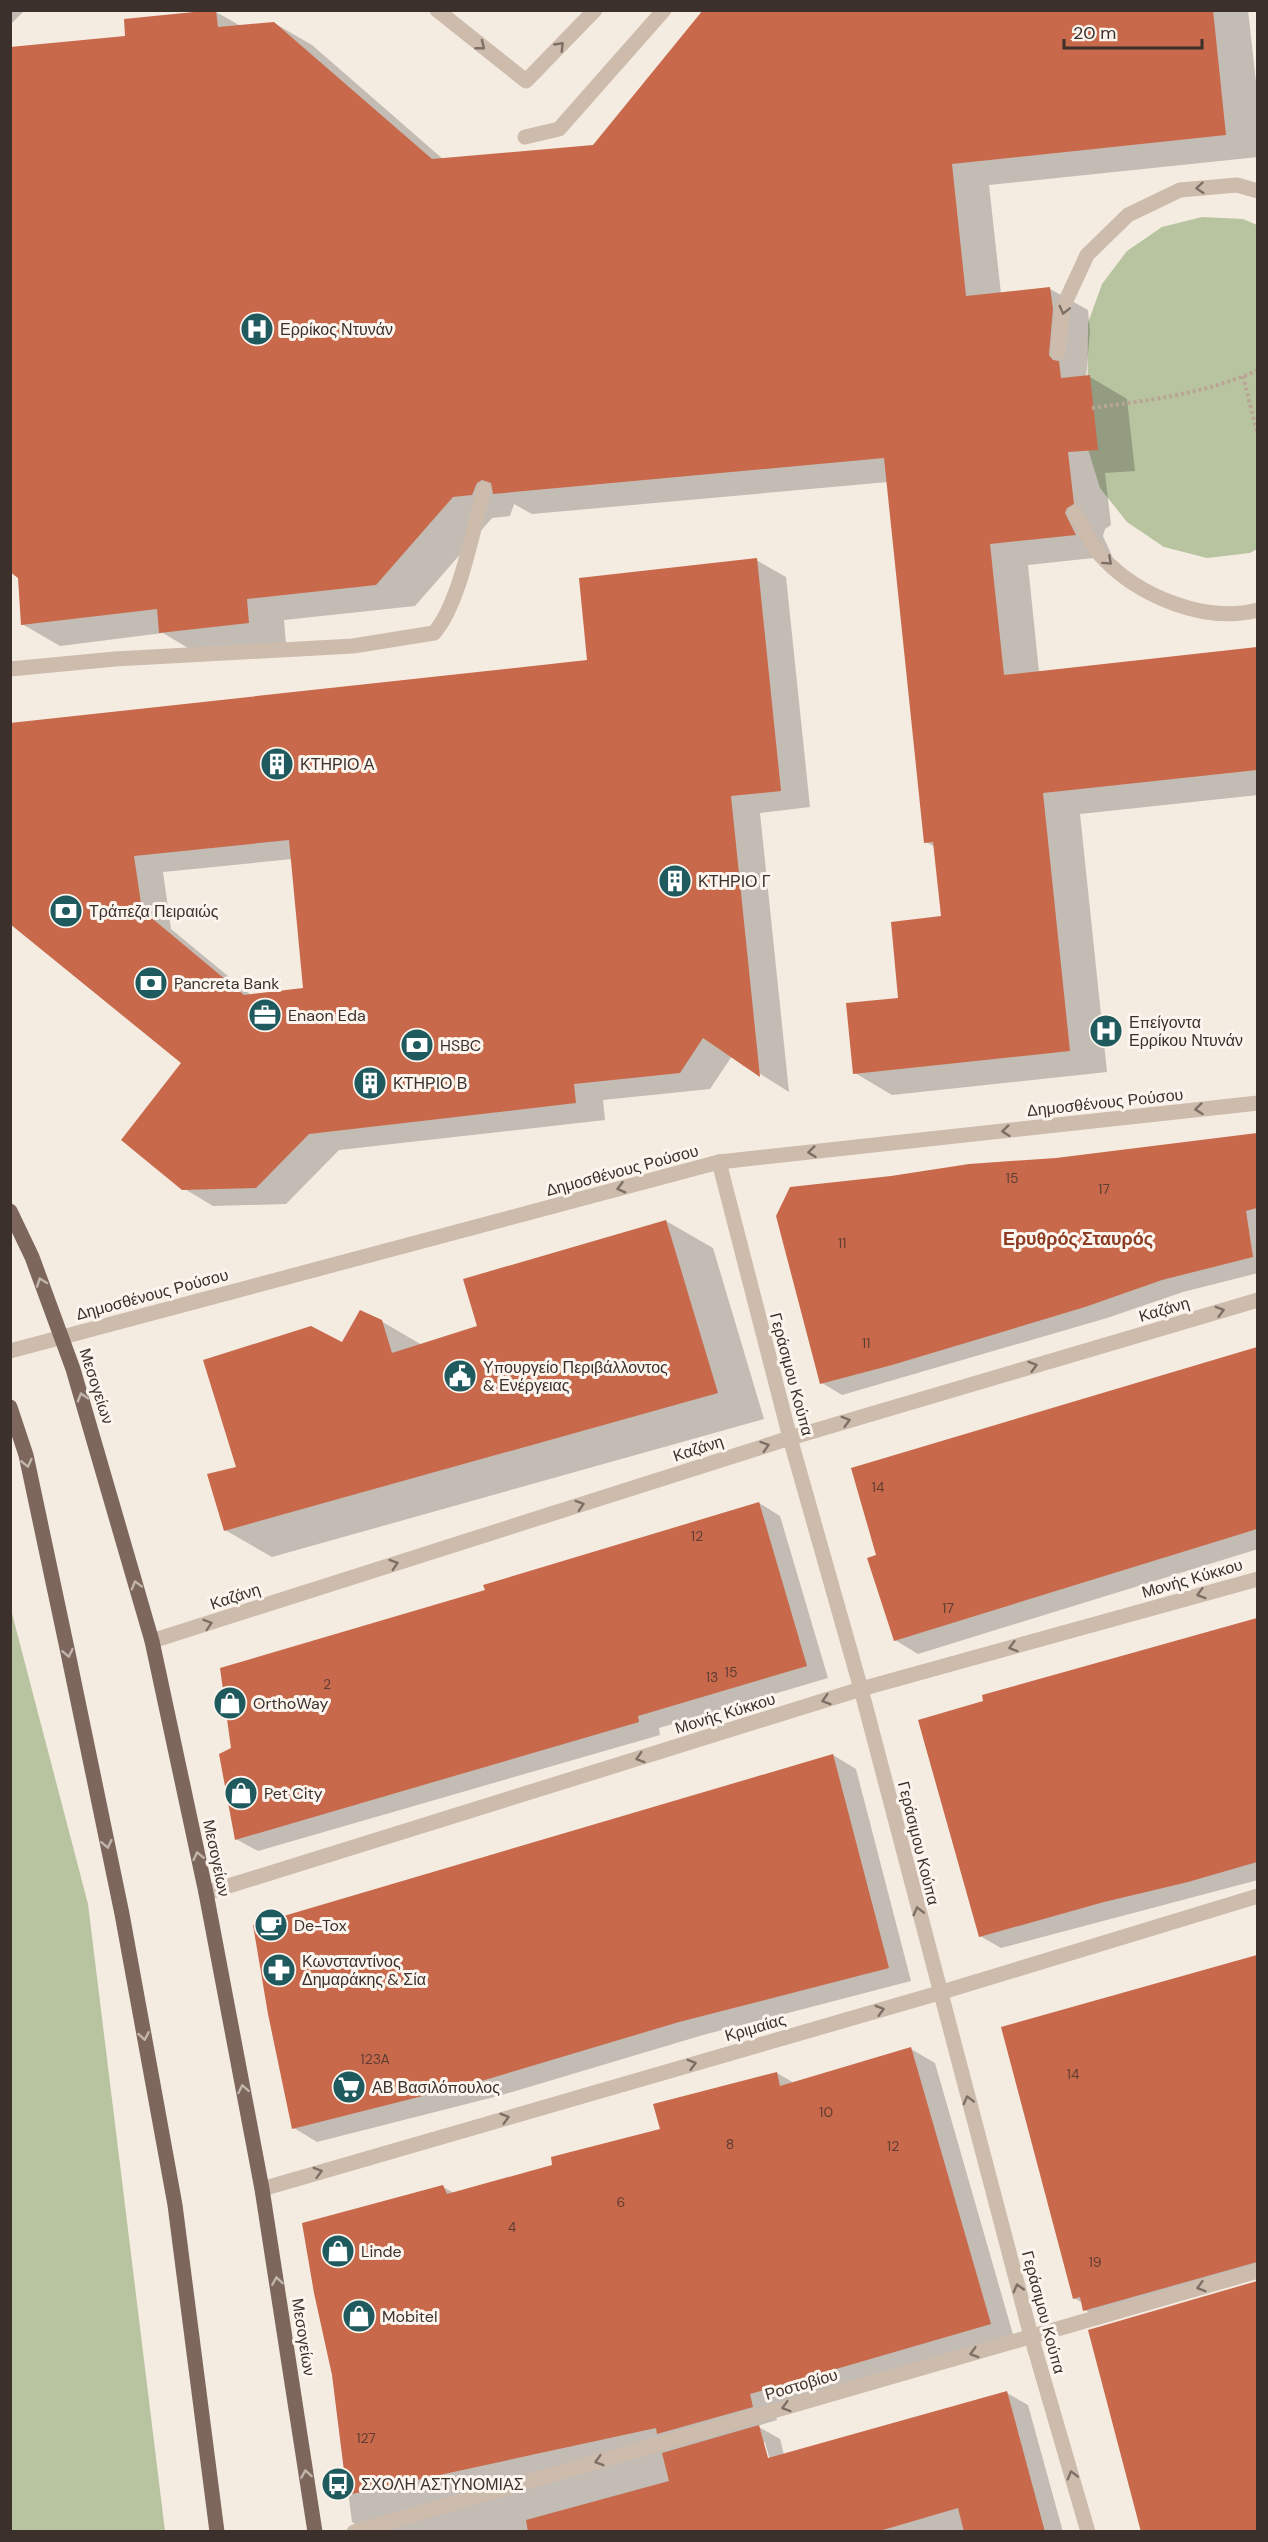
<svg xmlns="http://www.w3.org/2000/svg" width="1268" height="2542" viewBox="0 0 1268 2542" font-family="'DM Sans',sans-serif">
  <style>
    .green { fill: #b8c4a0 }
    .shadow { fill: #0003; fill-rule: evenodd }
    .building { fill: #c8694b; fill-rule: evenodd }
    .lines { fill: none; stroke-linecap: round; stroke-linejoin: round }
    .path { stroke: #b9a596; stroke-width: 4; stroke-dasharray: 3 3; stroke-linecap: butt }
    .service { stroke: #cdbbac; stroke-width: 15 }
    .minor { stroke: #cdbbac; stroke-width: 15 }
    .primary { stroke: #7d675c; stroke-width: 15 }
    .oneway { stroke: #7d6f65 }
    .oneway2 { stroke: #c2b5ac }
    .labels { text-anchor: middle; stroke-width: 6; stroke-linejoin: round; paint-order: stroke }
    .number-label { font-size: 14px; fill: #5e3e33 }
    .poi-label { font-size: 16px; fill: #3b302b; stroke: #fbf5ee; text-anchor: start }
    .street-label { font-size: 16px; fill: #3b302b; stroke: #fbf5ee }
    .neighbourhood-label { font-size: 18px; font-weight: bold; fill: #8c3b22; stroke: #fbf5ee }
  </style>
  <rect width="100%" height="100%" fill="#f4ebe1"/>
  <g class="green">
    <polygon points="1202,217 1243,219 1257,225 1257,549 1250,553 1207,558 1164,547 1127,522 1100,488 1087,446 1088,323 1102,284 1127,251 1162,227"/>
    <polygon points="10,1606 88,1904 165,2531 11,2531"/>
  </g>
  <g class="shadow">
    <polygon points="10,10 25,10 10,25"/>
    <polygon points="499,10 591,10 500,12"/>
    <polygon points="705,10 1248,10 1258,100 1258,157 989,185 1001,294 1050,289 1088,310 1090,332 1086,377 1090,377 1127,399 1135,471 1105,473 1111,525 1105,529 1103,536 1112,556 1028,565 1039,672 1258,649 1258,795 1080,814 1107,1072 892,1095 855,1073 900,999 942,918 935,847 926,842 888,482 532,514 514,504 510,516 492,518 415,606 284,620 286,644 198,654 163,633 60,646 22,624 20,577 127,37 216,12 241,26 274,23 312,45 444,160 594,146"/>
    <path d="M756,560L786,577L810,807L760,813L789,1092L732,1056L710,1089L603,1100L605,1120L339,1150L286,1204L213,1206L183,1188V1063L10,724L589,661ZM292,859L305,989L251,995L171,929L163,872Z"/>
    <polygon points="1258,1135 1258,1273 1183,1292 1107,1318 842,1395 822,1383 1056,1160"/>
    <polygon points="666,1221 713,1248 764,1419 272,1557 225,1530 238,1468 343,1344 381,1321 422,1345 479,1327"/>
    <polygon points="1258,1349 1258,1549 918,1654 895,1640 878,1556 1147,1383"/>
    <polygon points="759,1503 780,1516 828,1678 659,1728 660,1735 258,1851 236,1839 487,1591"/>
    <polygon points="1258,1618 1258,1880 1001,1948 980,1936 983,1696"/>
    <polygon points="833,1755 856,1769 911,1981 703,2035 502,2095 317,2142 294,2128"/>
    <polygon points="1258,1957 1258,2278 1105,2322 1085,2310 1083,2303 1074,2298 1003,2028"/>
    <path d="M911,2049L935,2063L1014,2338L773,2408L777,2420L757,2426L780,2439L784,2455L1007,2393L1028,2405L1063,2532H368L352,2522L333,2375L443,2187L454,2193L554,2166L662,2130L777,2073L794,2083ZM762,2442H765L771,2464L769,2465Z"/>
    <polygon points="1258,2283 1258,2532 1142,2532 1090,2331"/>
  </g>
  <g class="building">
    <polygon points="214,10 216,10 218,27 274,22 432,159 593,145 703,10 1213,10 1226,135 952,164 966,296 1050,287 1053,309 1049,355 1053,360 1059,361 1061,378 1090,375 1098,450 1068,452 1074,504 1067,508 1065,513 1076,535 990,544 1004,675 1257,647 1257,770 1043,793 1070,1051 853,1074 846,1003 898,998 891,922 941,916 933,842 924,843 884,458 493,494 491,483 482,480 477,483 472,495 453,497 376,585 247,599 249,623 159,633 157,609 21,625 18,578 10,572 10,47 125,36 124,19"/>
    <path d="M757,558L781,791L731,796L760,1077L703,1038L680,1073L574,1084L576,1103L309,1134L256,1188L182,1190L121,1140L181,1063L10,924V723L587,660L579,578ZM289,840L303,988L244,995L142,910L134,856Z"/>
    <polygon points="1257,1133 1257,1208 1246,1211 1253,1257 1162,1280 1085,1307 892,1365 820,1384 776,1216 790,1187 891,1176 969,1164 1056,1158"/>
    <polygon points="666,1220 718,1393 224,1531 207,1474 236,1467 203,1360 311,1326 342,1342 360,1310 382,1320 392,1353 477,1326 463,1279"/>
    <polygon points="1257,1347 1257,1529 894,1641 867,1558 876,1555 851,1468"/>
    <polygon points="759,1502 807,1666 638,1716 639,1722 235,1840 219,1754 231,1748 220,1668 485,1590 483,1585"/>
    <polygon points="1257,1618 1257,1862 1188,1882 1104,1902 979,1937 918,1720 983,1701 982,1695"/>
    <polygon points="833,1754 889,1968 679,2022 478,2082 292,2129 268,2014 253,1925"/>
    <polygon points="1257,1955 1257,2262 1083,2311 1080,2297 1073,2299 1001,2027"/>
    <polygon points="911,2047 991,2324 750,2394 753,2407 657,2434 656,2428 347,2495 332,2375 314,2293 302,2223 443,2185 447,2194 552,2165 551,2157 660,2129 653,2104 777,2072 780,2086"/>
    <polygon points="1257,2281 1257,2532 1141,2532 1088,2330"/>
    <polygon points="1007,2391 1045,2532 964,2532 958,2508 876,2532 528,2532 526,2520 669,2481 662,2453 759,2425 768,2458"/>
  </g>
  <g class="lines">
    <g class="path">
      <polyline points="1243,376 1258,436"/>
      <path d="M1092,408C1149,400 1205,394 1258,370"/>
    </g>
    <g class="service">
      <polyline points="525,137 559,129 664,10"/>
      <polyline points="1058,352 1063,307 1087,255 1128,215 1180,190 1237,185 1258,191"/>
      <path d="M1075,513C1083,527 1091,545 1102,557C1138,596 1205,624 1258,610"/>
      <path d="M10,669L115,659L353,646L434,633C460,603 473,529 484,489"/>
    </g>
    <g class="minor">
      <polyline points="437,10 526,81 595,10"/>
      <polyline points="719,1162 790,1438 861,1689 1031,2336 1088,2532"/>
      <polyline points="10,1351 719,1162 1258,1103"/>
      <polyline points="152,1641 790,1438 1258,1300"/>
      <polyline points="206,1893 861,1689 1258,1579"/>
      <polyline points="262,2189 939,1993 1258,1896"/>
      <polyline points="354,2532 1258,2271"/>
    </g>
    <g class="primary">
      <polyline points="10,1211 32,1257 73,1369 152,1641 206,1893 262,2189 315,2532"/>
      <polyline points="10,1407 26,1455 68,1653 122,1914 175,2205 217,2532"/>
    </g>
  </g>
  <defs><path id="oneway-chevron" d="M-2-3.5L2.5 0L-2 3.5" fill="none" stroke-width="1.6" stroke-linecap="round" stroke-linejoin="round" transform="scale(1.5)"/></defs>
  <g class="oneway">
    <use href="#oneway-chevron" transform="translate(481 46) rotate(38)"/>
    <use href="#oneway-chevron" transform="translate(560 46) rotate(-46)"/>
    <use href="#oneway-chevron" transform="translate(1200 188) rotate(175)"/>
    <use href="#oneway-chevron" transform="translate(1064 310) rotate(104)"/>
    <use href="#oneway-chevron" transform="translate(1108 561) rotate(42)"/>
    <use href="#oneway-chevron" transform="translate(1199 1109) rotate(174)"/>
    <use href="#oneway-chevron" transform="translate(1006 1131) rotate(174)"/>
    <use href="#oneway-chevron" transform="translate(812 1152) rotate(174)"/>
    <use href="#oneway-chevron" transform="translate(621 1188) rotate(165)"/>
    <use href="#oneway-chevron" transform="translate(1220 1311) rotate(-16)"/>
    <use href="#oneway-chevron" transform="translate(1033 1366) rotate(-16)"/>
    <use href="#oneway-chevron" transform="translate(846 1421) rotate(-16)"/>
    <use href="#oneway-chevron" transform="translate(765 1446) rotate(-18)"/>
    <use href="#oneway-chevron" transform="translate(580 1505) rotate(-18)"/>
    <use href="#oneway-chevron" transform="translate(394 1564) rotate(-18)"/>
    <use href="#oneway-chevron" transform="translate(1201 1594) rotate(164)"/>
    <use href="#oneway-chevron" transform="translate(208 1624) rotate(-18)"/>
    <use href="#oneway-chevron" transform="translate(1013 1647) rotate(164)"/>
    <use href="#oneway-chevron" transform="translate(826 1700) rotate(163)"/>
    <use href="#oneway-chevron" transform="translate(640 1758) rotate(163)"/>
    <use href="#oneway-chevron" transform="translate(918 1911) rotate(-104)"/>
    <use href="#oneway-chevron" transform="translate(880 2010) rotate(-16)"/>
    <use href="#oneway-chevron" transform="translate(692 2064) rotate(-16)"/>
    <use href="#oneway-chevron" transform="translate(968 2100) rotate(-105)"/>
    <use href="#oneway-chevron" transform="translate(505 2118) rotate(-16)"/>
    <use href="#oneway-chevron" transform="translate(318 2172) rotate(-16)"/>
    <use href="#oneway-chevron" transform="translate(1201 2287) rotate(164)"/>
    <use href="#oneway-chevron" transform="translate(1018 2288) rotate(-105)"/>
    <use href="#oneway-chevron" transform="translate(974 2353) rotate(164)"/>
    <use href="#oneway-chevron" transform="translate(786 2407) rotate(164)"/>
    <use href="#oneway-chevron" transform="translate(599 2461) rotate(164)"/>
    <use href="#oneway-chevron" transform="translate(1072 2475) rotate(-106)"/>
  </g>
  <g class="oneway2">
    <use href="#oneway-chevron" transform="translate(41 1282) rotate(-110)"/>
    <use href="#oneway-chevron" transform="translate(82 1397) rotate(-107)"/>
    <use href="#oneway-chevron" transform="translate(27 1463) rotate(77)"/>
    <use href="#oneway-chevron" transform="translate(136 1585) rotate(-106)"/>
    <use href="#oneway-chevron" transform="translate(68 1653) rotate(78)"/>
    <use href="#oneway-chevron" transform="translate(107 1844) rotate(78)"/>
    <use href="#oneway-chevron" transform="translate(198 1856) rotate(-102)"/>
    <use href="#oneway-chevron" transform="translate(144 2036) rotate(80)"/>
    <use href="#oneway-chevron" transform="translate(243 2089) rotate(-101)"/>
    <use href="#oneway-chevron" transform="translate(277 2281) rotate(-99)"/>
    <use href="#oneway-chevron" transform="translate(306 2474) rotate(-99)"/>
  </g>
  <defs>
    <symbol id="hospital-disc" viewBox="-11 -11 22 22"><circle r="9.5" fill="#1f5a5e" stroke="#fbf5ee"/><path d="M-5-5h3v3.5h4V-5h3V5h-3V1.5h-4V5h-3Z" fill="#fff"/></symbol>
    <symbol id="building-disc" viewBox="-11 -11 22 22"><circle r="9.5" fill="#1f5a5e" stroke="#fbf5ee"/><path d="M-4-6H4V6H1V3H-1V6H-4ZM-2.5-4.3h1.7v1.8h-1.7ZM.8-4.3h1.7v1.8H.8ZM-2.5-1h1.7V.8h-1.7ZM.8-1h1.7V.8H.8Z" fill="#fff"/></symbol>
    <symbol id="bank-disc" viewBox="-11 -11 22 22"><circle r="9.5" fill="#1f5a5e" stroke="#fbf5ee"/><path d="M-6-4H6V4H-6ZM0-2.3a2.3 2.3 0 1 0 0 4.6a2.3 2.3 0 1 0 0-4.6Z" fill="#fff"/></symbol>
    <symbol id="office-disc" viewBox="-11 -11 22 22"><circle r="9.5" fill="#1f5a5e" stroke="#fbf5ee"/><path d="M-6-3h4V-5.5h4V-3h4V5H-6ZM-1-4.5V-3h2v-1.5ZM-6 0V1H6V0Z" fill="#fff"/></symbol>
    <symbol id="civic-disc" viewBox="-11 -11 22 22"><circle r="9.5" fill="#1f5a5e" stroke="#fbf5ee"/><path d="M-.6-6.5H3V-4.5H.6V-3L4-1V1h2V6H-6V1h2V-1L-.6-3ZM-1.2 2.5V6h2.4V2.5Z" fill="#fff"/></symbol>
    <symbol id="shop-disc" viewBox="-11 -11 22 22"><circle r="9.5" fill="#1f5a5e" stroke="#fbf5ee"/><path d="M-5-2.5h2.3a2.7 3.5 0 0 1 5.4 0H5L5.5 6h-11ZM-1.5-2.5h3a1.5 2.3 0 0 0-3 0Z" fill="#fff"/></symbol>
    <symbol id="cafe-disc" viewBox="-11 -11 22 22"><circle r="9.5" fill="#1f5a5e" stroke="#fbf5ee"/><path d="M-5.5-4.5H6V0H3Q3 3.5 0 3.5H-2.5Q-5.5 3.5-5.5 0ZM3-3.2v2h1.7v-2ZM-6 4.5H4V6H-6Z" fill="#fff"/></symbol>
    <symbol id="pharmacy-disc" viewBox="-11 -11 22 22"><circle r="9.5" fill="#1f5a5e" stroke="#fbf5ee"/><path d="M-2-6h4v4h4v4h-4v4h-4v-4h-4v-4h4Z" fill="#fff"/></symbol>
    <symbol id="supermarket-disc" viewBox="-11 -11 22 22"><circle r="9.5" fill="#1f5a5e" stroke="#fbf5ee"/><path d="M-6-5.5h2.5l.6 2H6L4.5 2H-2.5L-4.4-4H-6ZM-1.5 3.2a1.3 1.3 0 1 0 .1 0ZM3 3.2a1.3 1.3 0 1 0 .1 0Z" fill="#fff"/></symbol>
    <symbol id="bus-disc" viewBox="-11 -11 22 22"><circle r="9.5" fill="#1f5a5e" stroke="#fbf5ee"/><path d="M-5-6H5V4H4V6H2V4H-2V6H-4V4H-5ZM-3.5-4V0h7V-4ZM-3.5 1.2v1.5H-2V1.2ZM2 1.2v1.5H3.5V1.2Z" fill="#fff"/></symbol>
  </defs>
  <g fill-rule="evenodd">
    <use href="#hospital-disc" x="238" y="310" width="38" height="38"/>
    <use href="#building-disc" x="258" y="745" width="38" height="38"/>
    <use href="#building-disc" x="656" y="862" width="38" height="38"/>
    <use href="#bank-disc" x="47" y="892" width="38" height="38"/>
    <use href="#bank-disc" x="132" y="964" width="38" height="38"/>
    <use href="#office-disc" x="246" y="996" width="38" height="38"/>
    <use href="#hospital-disc" x="1087" y="1012" width="38" height="38"/>
    <use href="#bank-disc" x="398" y="1026" width="38" height="38"/>
    <use href="#building-disc" x="351" y="1064" width="38" height="38"/>
    <use href="#civic-disc" x="441" y="1357" width="38" height="38"/>
    <use href="#shop-disc" x="211" y="1684" width="38" height="38"/>
    <use href="#shop-disc" x="222" y="1774" width="38" height="38"/>
    <use href="#cafe-disc" x="252" y="1906" width="38" height="38"/>
    <use href="#pharmacy-disc" x="260" y="1951" width="38" height="38"/>
    <use href="#supermarket-disc" x="330" y="2068" width="38" height="38"/>
    <use href="#shop-disc" x="319" y="2232" width="38" height="38"/>
    <use href="#shop-disc" x="340" y="2297" width="38" height="38"/>
    <use href="#bus-disc" x="319" y="2465" width="38" height="38"/>
  </g>
  <g class="labels">
    <g class="number-label">
      <text x="1012" y="1183">15</text>
      <text x="1104" y="1194">17</text>
      <text x="842" y="1248">11</text>
      <text x="866" y="1348">11</text>
      <text x="878" y="1492">14</text>
      <text x="697" y="1541">12</text>
      <text x="948" y="1613">17</text>
      <text x="731" y="1677">15</text>
      <text x="712" y="1682">13</text>
      <text x="327" y="1689">2</text>
      <text x="375" y="2064">123A</text>
      <text x="1073" y="2079">14</text>
      <text x="826" y="2117">10</text>
      <text x="730" y="2149">8</text>
      <text x="893" y="2151">12</text>
      <text x="621" y="2207">6</text>
      <text x="512" y="2232">4</text>
      <text x="1095" y="2267">19</text>
      <text x="366" y="2443">127</text>
    </g>
    <g class="poi-label">
      <text x="280" y="335">Ερρίκος Ντυνάν</text>
      <text x="300" y="770">ΚΤΗΡΙΟ Α</text>
      <text x="698" y="887">ΚΤΗΡΙΟ Γ</text>
      <text x="89" y="917">Τράπεζα Πειραιώς</text>
      <text x="174" y="989">Pancreta Bank</text>
      <text x="288" y="1021">Enaon Eda</text>
      <text x="1129" y="1028">Επείγοντα<tspan x="1129" dy="18">Ερρίκου Ντυνάν</tspan></text>
      <text x="440" y="1051">HSBC</text>
      <text x="393" y="1089">ΚΤΗΡΙΟ Β</text>
      <text x="483" y="1373">Υπουργείο Περιβάλλοντος<tspan x="483" dy="18">&amp; Ενέργειας</tspan></text>
      <text x="253" y="1709">OrthoWay</text>
      <text x="264" y="1799">Pet City</text>
      <text x="294" y="1931">De-Tox</text>
      <text x="302" y="1967">Κωνσταντίνος<tspan x="302" dy="18">Δημαράκης &amp; Σία</tspan></text>
      <text x="372" y="2093">ΑΒ Βασιλόπουλος</text>
      <text x="361" y="2257">Linde</text>
      <text x="382" y="2322">Mobitel</text>
      <text x="361" y="2490">ΣΧΟΛΗ ΑΣΤΥΝΟΜΙΑΣ</text>
    </g>
    <g class="street-label">
      <text transform="translate(1105 1102) rotate(-6)" y="6">Δημοσθένους Ρούσου</text>
      <text transform="translate(622 1170) rotate(-15)" y="6">Δημοσθένους Ρούσου</text>
      <text transform="translate(152 1294) rotate(-15)" y="6">Δημοσθένους Ρούσου</text>
      <text transform="translate(1164 1309) rotate(-16)" y="6">Καζάνη</text>
      <text transform="translate(792 1374) rotate(75)" y="6">Γεράσιμου Κούπα</text>
      <text transform="translate(97 1386) rotate(72)" y="6">Μεσογείων</text>
      <text transform="translate(698 1448) rotate(-18)" y="6">Καζάνη</text>
      <text transform="translate(1192 1578) rotate(-16)" y="6">Μονής Κύκκου</text>
      <text transform="translate(235 1596) rotate(-18)" y="6">Καζάνη</text>
      <text transform="translate(725 1713) rotate(-17)" y="6">Μονής Κύκκου</text>
      <text transform="translate(919 1843) rotate(76)" y="6">Γεράσιμου Κούπα</text>
      <text transform="translate(217 1858) rotate(78)" y="6">Μεσογείων</text>
      <text transform="translate(755 2027) rotate(-16)" y="6">Κριμαίας</text>
      <text transform="translate(1044 2312) rotate(75)" y="6">Γεράσιμου Κούπα</text>
      <text transform="translate(304 2337) rotate(81)" y="6">Μεσογείων</text>
      <text transform="translate(801 2384) rotate(-16)" y="6">Ροστοβίου</text>
    </g>
    <g class="neighbourhood-label">
      <text x="1078" y="1245">Ερυθρός Σταυρός</text>
    </g>
  </g>
  <rect width="1268" height="2542" fill="none" stroke="#3b302b" stroke-width="24"/>
  <path d="M1064 39v9h138v-9" fill="none" stroke="#3b302b" stroke-width="3"/>
  <text x="1073" y="39" font-size="18" fill="#3b302b" stroke="#fbf5ee" stroke-width="4.5" paint-order="stroke">20 m</text>
</svg>
